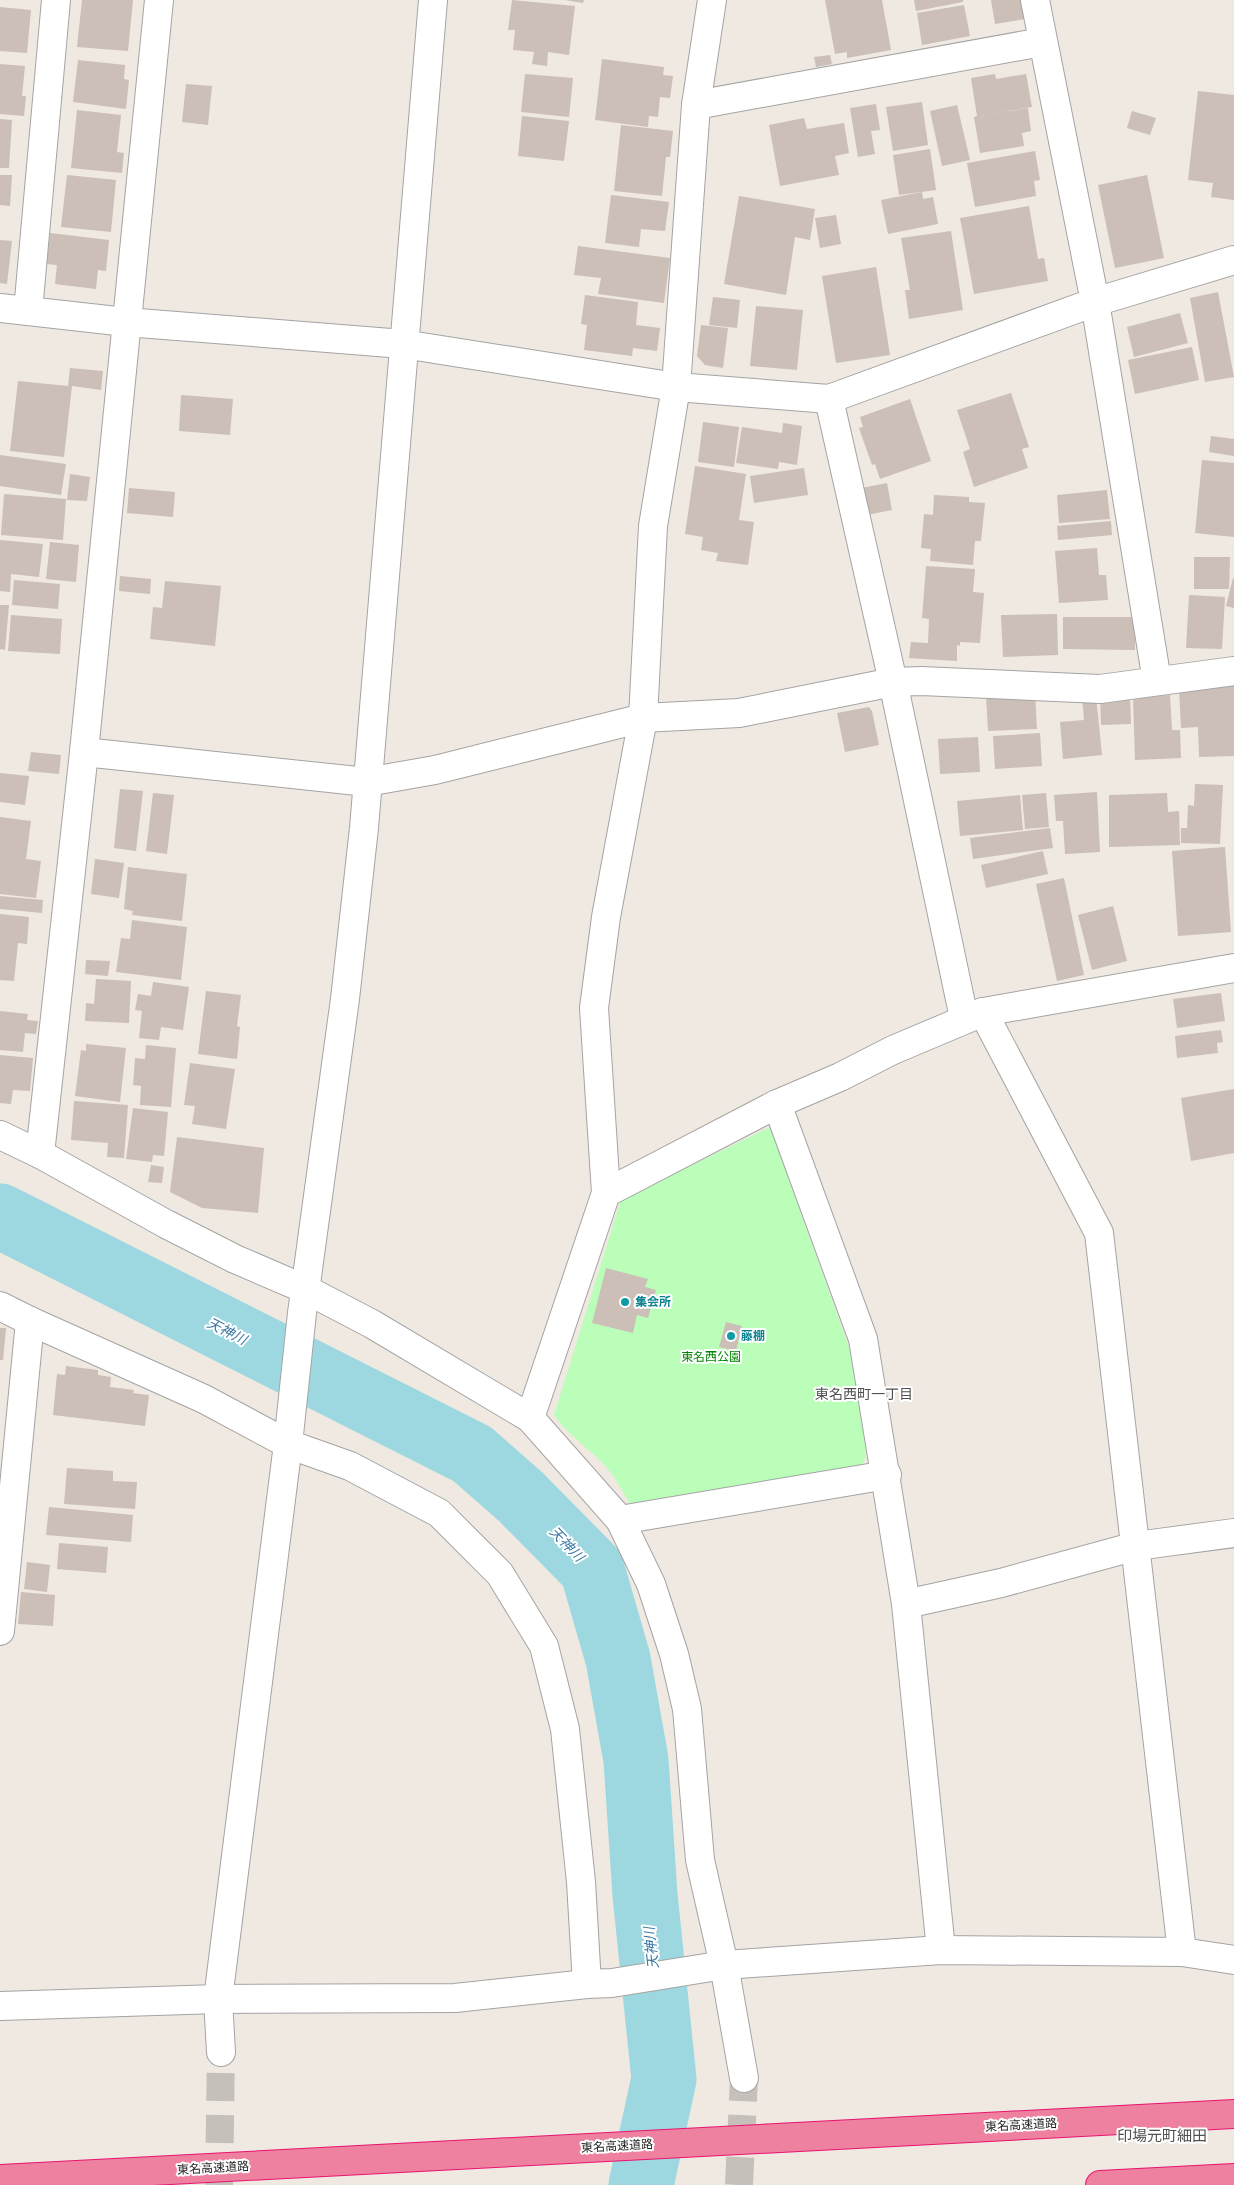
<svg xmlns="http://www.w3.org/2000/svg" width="1234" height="2185" viewBox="0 0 1234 2185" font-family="Arial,'Noto Sans JP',sans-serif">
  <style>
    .park { fill: #bafeb9 }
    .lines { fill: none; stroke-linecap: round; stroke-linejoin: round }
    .river { stroke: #9dd8e1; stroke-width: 65 }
    .building { fill: #cbbfb7 }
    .street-tunnel { stroke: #c5c0ba; stroke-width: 28; stroke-dasharray: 28 14; stroke-linecap: butt }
    .street-casing { stroke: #a4a4a4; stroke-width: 30 }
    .highway-casing { stroke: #e8146f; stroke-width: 30 }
    .street { stroke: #fff; stroke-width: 28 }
    .highway { stroke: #ee819f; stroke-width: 28 }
    .culture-dot { fill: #0f9aa8; stroke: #fff; stroke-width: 2 }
    .labels { text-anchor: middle; stroke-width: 4; stroke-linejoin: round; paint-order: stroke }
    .culture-label { font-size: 12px; font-weight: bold; fill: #0d838f; stroke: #fff; text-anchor: start }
    .park-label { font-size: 12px; fill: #028402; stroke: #fff }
    .street-label { font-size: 12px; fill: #1d1d1d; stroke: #fff }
    .water-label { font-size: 14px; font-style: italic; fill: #3c79a5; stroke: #fff }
    .neighbourhood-label { font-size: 14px; fill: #505050; stroke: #fff }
    .quarter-label { font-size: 15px; fill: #505050; stroke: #fff }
  </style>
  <rect width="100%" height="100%" fill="#efe9e1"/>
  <path class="park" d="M770,1127L858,1373L866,1455L863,1464L854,1469L631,1505C623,1493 617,1479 607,1468C591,1449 568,1436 554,1415L621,1200Z"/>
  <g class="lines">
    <polyline class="river" points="0,1216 472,1454 521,1497 592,1569 618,1659 636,1760 645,1895 664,2079 641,2185"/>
  </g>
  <g class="building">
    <polygon points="82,0 133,0 128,51 77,47"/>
    <polygon points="512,0 575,6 569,55 548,52 547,66 532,64 534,52 513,50 515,30 508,30"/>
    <polygon points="565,0 584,0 583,3"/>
    <polygon points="825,0 882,0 891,50 847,58 847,52 835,54"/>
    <polygon points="914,0 963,0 963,2 916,11"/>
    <polygon points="991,0 1022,0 1025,19 995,24"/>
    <polygon points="964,5 970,36 922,45 917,13"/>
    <polygon points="0,7 31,10 27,53 0,51"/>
    <polygon points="830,55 832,64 816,67 814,57"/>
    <polygon points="602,59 664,67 663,75 673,76 670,98 660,97 658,117 649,116 648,127 595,120"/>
    <polygon points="78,60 125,65 124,79 129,80 126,109 73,102"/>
    <polygon points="0,64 25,66 22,96 26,96 24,116 0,114"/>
    <polygon points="525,74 573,78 569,117 521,112"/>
    <polygon points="995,74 996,79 1026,74 1032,107 980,116 1028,108 1031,131 1022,133 1024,146 980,153 974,117 977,116 971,78"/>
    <polygon points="186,84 212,86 208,125 182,122"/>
    <polygon points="1198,91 1234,95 1234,200 1211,197 1213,183 1188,180"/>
    <polygon points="922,102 928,145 893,151 886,107"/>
    <polygon points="876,104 880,130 871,131 875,154 858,157 850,108"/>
    <polygon points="957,105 970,160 942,166 930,111"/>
    <polygon points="77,110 121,115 117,152 124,153 122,173 71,168"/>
    <polygon points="1132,111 1156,118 1150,135 1127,128"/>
    <polygon points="522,116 569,121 564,161 518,156"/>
    <polygon points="804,118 807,129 844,123 849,153 835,156 839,175 780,186 769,125"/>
    <polygon points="0,119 12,120 9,168 0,168"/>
    <polygon points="621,125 673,131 670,157 666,157 662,196 614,191"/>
    <polygon points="930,149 936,190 899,195 893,155"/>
    <polygon points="1035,151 1040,180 1034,181 1036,196 975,207 967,163"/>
    <polygon points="0,175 12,175 10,206 0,205"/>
    <polygon points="67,175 116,180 111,232 61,227"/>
    <polygon points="1147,175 1164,258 1115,268 1098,185"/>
    <polygon points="922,192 923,199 933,197 938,224 888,234 881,200"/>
    <polygon points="611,195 669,202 665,231 641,229 639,247 605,243"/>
    <polygon points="739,196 815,209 810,240 795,237 786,295 724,284"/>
    <polygon points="1029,206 1038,259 1044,258 1048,281 974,294 960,218"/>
    <polygon points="836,215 841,244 820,248 815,218"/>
    <polygon points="951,231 963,310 909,319 905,290 910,290 901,238"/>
    <polygon points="50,233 109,240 106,271 98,270 96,289 55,284 57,265 47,264"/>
    <polygon points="0,240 12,241 7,284 0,283"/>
    <polygon points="578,246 670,258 664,303 598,294 601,278 574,275"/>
    <polygon points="876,267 890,355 836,363 822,276"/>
    <polygon points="1218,292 1234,377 1205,382 1190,298"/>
    <polygon points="585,295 638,302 636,325 660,328 657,351 633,348 632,356 584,350 587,325 581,324"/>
    <polygon points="713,297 740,300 737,328 709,325"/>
    <polygon points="756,306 803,310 797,370 750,366"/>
    <polygon points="1180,313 1188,343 1134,357 1127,327"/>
    <polygon points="701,325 728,328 723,368 705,365 697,356"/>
    <polygon points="1192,347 1199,380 1135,394 1128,360"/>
    <polygon points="70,368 103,371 101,390 72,386 64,457 10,451 18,381 68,386"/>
    <polygon points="1011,393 1029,447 1022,449 1028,468 974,487 963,452 970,449 957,410"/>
    <polygon points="181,395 233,399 230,435 179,431"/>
    <polygon points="910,399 931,461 880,479 875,464 872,465 859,428 863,427 860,417"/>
    <polygon points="703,422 739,427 734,467 698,462"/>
    <polygon points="783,423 802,426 797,465 779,462 778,469 736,463 742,427 782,433"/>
    <polygon points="1211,436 1234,439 1234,456 1209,452"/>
    <polygon points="0,455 66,464 61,495 0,486"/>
    <polygon points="1202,460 1234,463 1234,537 1195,533"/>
    <polygon points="695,466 746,474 739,520 754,522 748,565 716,561 718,553 701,550 703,537 685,534"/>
    <polygon points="804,468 808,495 754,503 750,476"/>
    <polygon points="70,474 90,477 87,501 67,500"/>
    <polygon points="887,483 892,510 867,515 862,488"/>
    <polygon points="129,488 175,492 173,517 127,513"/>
    <polygon points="1107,490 1110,519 1059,523 1057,495"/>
    <polygon points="4,494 66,499 63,540 1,535"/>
    <polygon points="934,495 969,497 969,502 985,503 981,541 975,541 973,565 930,561 931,549 921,548 924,514 933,515"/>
    <polygon points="1111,521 1112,535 1058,540 1057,526"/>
    <polygon points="0,540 43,544 39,577 11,574 10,592 0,591"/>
    <polygon points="50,542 79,545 76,582 46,579"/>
    <polygon points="1097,548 1099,575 1106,575 1108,600 1059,603 1055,551"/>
    <polygon points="1194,557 1230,557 1229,589 1194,589"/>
    <polygon points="926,566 975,569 973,592 984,593 980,643 960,642 960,646 957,645 957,661 909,658 911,642 928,643 929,619 922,618"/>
    <polygon points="120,576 151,579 150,594 119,591"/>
    <polygon points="1233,578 1234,578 1234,608 1226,606"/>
    <polygon points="14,580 60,584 58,609 12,605"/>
    <polygon points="165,581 221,586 215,646 150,639 153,607 162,608"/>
    <polygon points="1189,595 1225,597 1222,649 1186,648"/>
    <polygon points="0,605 9,605 5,650 0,649"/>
    <polygon points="1057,614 1058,655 1003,657 1001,615"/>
    <polygon points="11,615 62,619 60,654 8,651"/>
    <polygon points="1063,617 1135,617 1135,650 1063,649"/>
    <polygon points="1234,686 1234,756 1199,757 1198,727 1181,728 1179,688"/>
    <polygon points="1035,694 1037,729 988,731 986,696"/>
    <polygon points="1130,695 1131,724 1101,725 1100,696"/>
    <polygon points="1170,695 1172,730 1180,730 1181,758 1135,760 1133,697"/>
    <polygon points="1096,696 1102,755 1063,759 1060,722 1084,720 1082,697"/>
    <polygon points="869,707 872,711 879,745 845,752 837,713"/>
    <polygon points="1040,733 1042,766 995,769 993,736"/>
    <polygon points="978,737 980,772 940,774 938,739"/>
    <polygon points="31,752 61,755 59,774 28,771"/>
    <polygon points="0,773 29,776 25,805 0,802"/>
    <polygon points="1195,784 1223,785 1220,844 1181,843 1181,828 1187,828 1188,805 1194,806"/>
    <polygon points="120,789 143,791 136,851 114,848"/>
    <polygon points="1097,792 1100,852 1065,854 1063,821 1056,821 1054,795"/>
    <polygon points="153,793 174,795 167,854 146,851"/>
    <polygon points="1046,793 1049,827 1025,829 1022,795"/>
    <polygon points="1167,793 1168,812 1179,811 1180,845 1109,847 1109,795"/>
    <polygon points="1020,795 1023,830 960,836 957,801"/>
    <polygon points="0,817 31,821 26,859 41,861 36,898 0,894"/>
    <polygon points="1050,828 1053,848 973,859 970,838"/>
    <polygon points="1225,847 1231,932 1178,936 1172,851"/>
    <polygon points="1043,851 1048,874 986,888 981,865"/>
    <polygon points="95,859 124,863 119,898 91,894"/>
    <polygon points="128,867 187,874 182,921 132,915 133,911 124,909"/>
    <polygon points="1064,878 1084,975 1057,981 1036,884"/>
    <polygon points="0,896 43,900 42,913 0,909"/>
    <polygon points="1113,906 1127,961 1092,970 1078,915"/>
    <polygon points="0,914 29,917 27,944 18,943 14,981 0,980"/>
    <polygon points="132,920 187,927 181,980 116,972 121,938 130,939"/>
    <polygon points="86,960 110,961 108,976 85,974"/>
    <polygon points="96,979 131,981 129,1023 85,1021 86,1003 94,1004"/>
    <polygon points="153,982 189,987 183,1030 161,1027 159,1040 139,1038 142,1011 135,1010 138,994 151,996"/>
    <polygon points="206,991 241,995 237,1026 240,1027 237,1059 198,1054"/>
    <polygon points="1221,993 1225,1021 1177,1028 1173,999"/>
    <polygon points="0,1011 28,1014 27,1020 38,1021 36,1034 25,1033 23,1052 0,1050"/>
    <polygon points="1221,1030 1223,1042 1217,1043 1218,1053 1177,1058 1175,1036"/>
    <polygon points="86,1044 126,1048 120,1102 75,1096 81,1050 86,1051"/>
    <polygon points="146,1045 176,1048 171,1107 140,1105 141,1086 133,1085 135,1058 145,1059"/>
    <polygon points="0,1055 33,1058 30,1091 13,1090 11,1104 0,1103"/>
    <polygon points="190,1063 235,1069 226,1129 192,1124 195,1106 184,1105"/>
    <polygon points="1234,1089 1234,1153 1191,1161 1181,1098"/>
    <polygon points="74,1101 128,1105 124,1158 107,1157 108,1143 71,1140"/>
    <polygon points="133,1108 168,1112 164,1156 153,1155 152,1162 126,1159"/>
    <polygon points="177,1137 264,1148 258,1213 202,1208 170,1192"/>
    <polygon points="151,1165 164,1167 162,1183 148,1182"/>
    <polygon points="606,1268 648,1279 645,1287 656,1290 648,1318 637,1315 633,1333 592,1323"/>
    <polygon points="726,1322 742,1326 736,1351 719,1347"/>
    <polygon points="0,1328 6,1328 3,1360 0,1360"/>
    <polygon points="66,1366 98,1370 98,1375 111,1377 110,1387 134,1390 133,1393 149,1395 145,1426 53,1415 57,1374 65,1375"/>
    <polygon points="67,1468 113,1471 113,1481 137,1482 135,1509 64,1504"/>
    <polygon points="49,1507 133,1515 131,1542 46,1535"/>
    <polygon points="59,1543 108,1547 106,1573 57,1569"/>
    <polygon points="27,1562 50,1565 47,1592 24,1589"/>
    <polygon points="21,1592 55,1595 53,1626 18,1624"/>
  </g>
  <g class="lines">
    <g class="street-tunnel">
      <polyline points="219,2185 221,2052"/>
      <polyline points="739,2185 744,2078"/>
    </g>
    <defs>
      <g id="street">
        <polyline points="1035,0 1095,302 1157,681"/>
        <polyline points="696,105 1042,42"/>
        <polyline points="0,308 126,322 403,344 676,387 829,399 1095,302 1234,260"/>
        <polyline points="28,311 56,0"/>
        <polyline points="829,399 893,682 964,1018"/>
        <polyline points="84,752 367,782 435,770 643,718 739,713 893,682 921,681 1100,689 1234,671"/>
        <polyline points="983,1012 1099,1233 1182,1952"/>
        <polyline points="777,1104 863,1339 906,1604 941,1950"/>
        <polyline points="0,1135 40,1154 166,1224 235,1259 307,1290 372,1324 530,1418 620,1520 651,1584 674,1654 687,1709 700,1860 724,1965 744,2078"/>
        <polyline points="40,1154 84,752 159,0"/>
        <polyline points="606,1193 777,1104 840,1077 893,1050 983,1012 1234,968"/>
        <polyline points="0,1306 30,1321 204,1399 288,1444 350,1466 439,1513 500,1574 544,1646 565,1729 581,1882 587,1984"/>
        <polyline points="530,1418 606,1193 594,1008 606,917 643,718 653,526 676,387 696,105 712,0"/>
        <polyline points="620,1520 887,1475"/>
        <polyline points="906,1604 1001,1583 1136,1546 1234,1533"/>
        <polyline points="0,1631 30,1321"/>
        <polyline points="0,2006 218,1999 455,1998 587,1984 612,1983 724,1965 941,1950 1182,1952 1234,1960"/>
        <polyline points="221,2052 218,1999 288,1444 302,1313 345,999 364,828 433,0"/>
      </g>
      <g id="highway">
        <polyline points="0,2179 1234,2114"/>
        <polyline points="1100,2185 1234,2178"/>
      </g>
    </defs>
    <use href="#street" class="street-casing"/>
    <use href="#highway" class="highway-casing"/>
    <use href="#street" class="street"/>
    <use href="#highway" class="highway"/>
  </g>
  <g class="culture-dot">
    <circle cx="625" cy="1302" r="5"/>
    <circle cx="731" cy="1336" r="5"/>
  </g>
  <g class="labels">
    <g class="culture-label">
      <text x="635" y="1306">集会所</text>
      <text x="741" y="1340">藤棚</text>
    </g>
    <g class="park-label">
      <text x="711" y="1361">東名西公園</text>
    </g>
    <g class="street-label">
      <text transform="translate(1021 2125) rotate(-3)" y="4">東名高速道路</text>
      <text transform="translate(617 2146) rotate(-3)" y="4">東名高速道路</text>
      <text transform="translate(213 2168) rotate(-3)" y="4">東名高速道路</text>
    </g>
    <g class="water-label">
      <text transform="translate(227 1331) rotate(27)" y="5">天神川</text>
      <text transform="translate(567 1544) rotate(46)" y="5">天神川</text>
      <text transform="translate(651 1948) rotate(-96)" y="5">天神川</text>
    </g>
    <g class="neighbourhood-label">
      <text x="864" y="1399">東名西町一丁目</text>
    </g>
    <g class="quarter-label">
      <text x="1162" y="2141">印場元町細田</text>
    </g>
  </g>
</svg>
